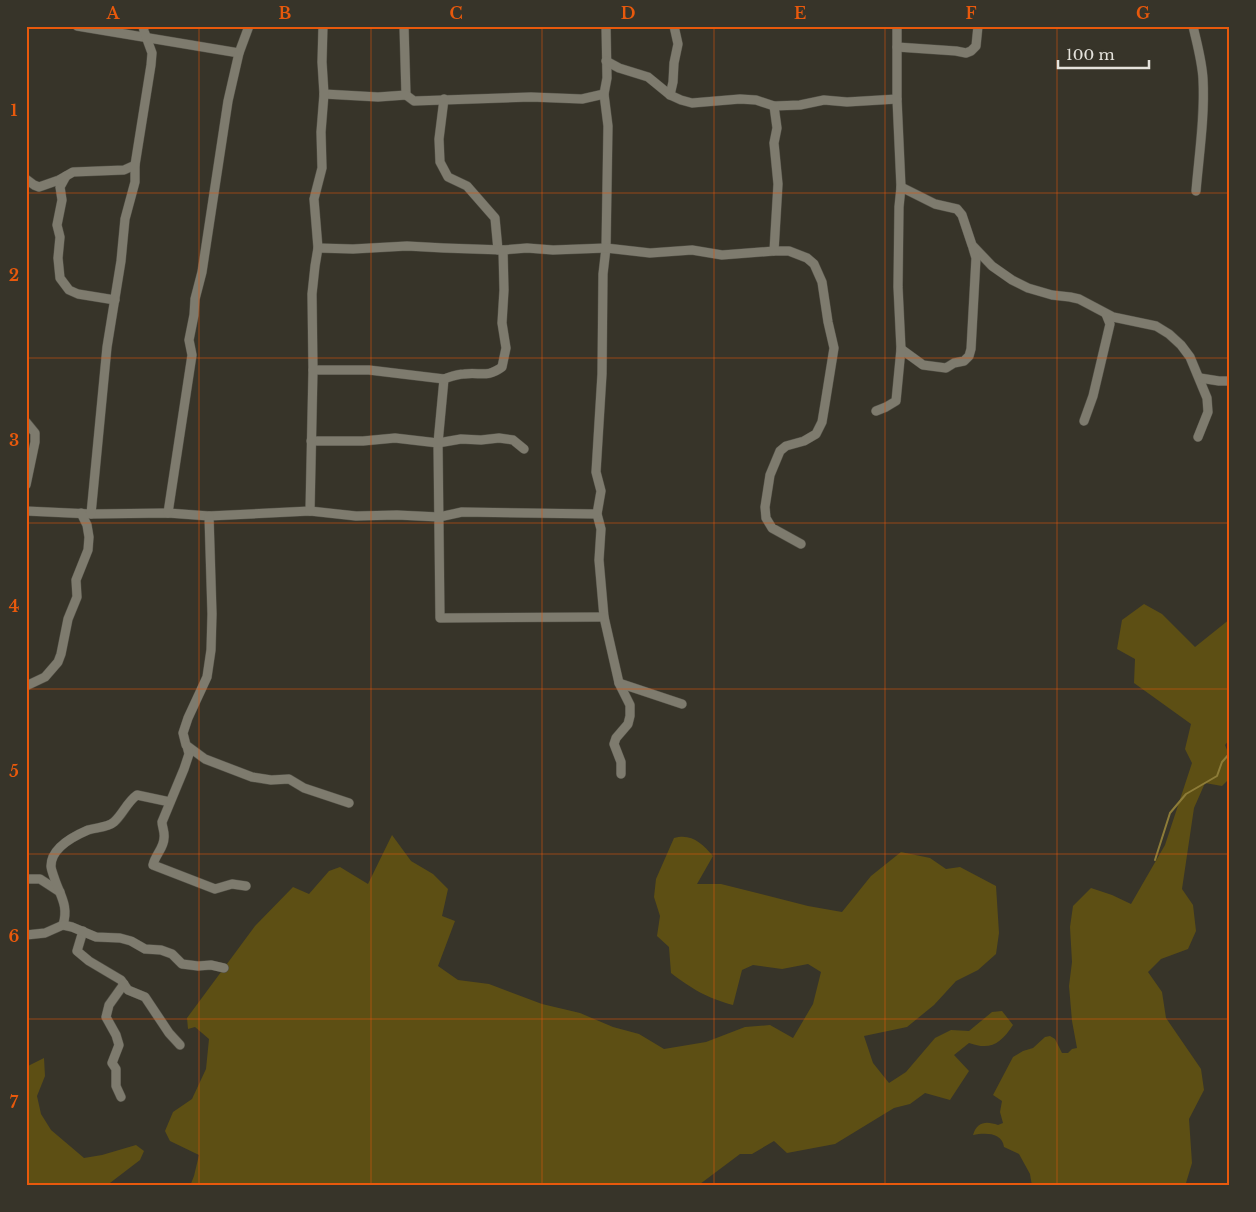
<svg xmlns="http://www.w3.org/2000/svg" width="1256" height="1212" viewBox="0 0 1256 1212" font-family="'Libre Baskerville',serif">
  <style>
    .green { fill: #5d4f14 }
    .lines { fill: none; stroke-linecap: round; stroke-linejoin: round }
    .stream { stroke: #8d7c38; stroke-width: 2 }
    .minor-casing { stroke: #525046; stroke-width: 10 }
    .minor { stroke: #7e7b6e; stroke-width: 9 }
    .grid { fill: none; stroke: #e8590c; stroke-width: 1; stroke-opacity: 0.55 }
    .neatline { fill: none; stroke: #e8590c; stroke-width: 2 }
    .grid-label { font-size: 16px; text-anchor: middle; font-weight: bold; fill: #e8590c }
  </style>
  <rect width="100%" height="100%" fill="#373429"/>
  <g class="green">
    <path d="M1144,604L1162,614L1195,647L1230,619V739L1225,745L1230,757V778L1222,786L1205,783L1194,808L1182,889L1193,905L1196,931L1188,949L1161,959L1148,972L1162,992L1166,1018L1201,1069L1204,1090L1189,1119L1192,1163L1186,1183L1183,1186H1032L1030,1174L1019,1154L1004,1147C1002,1132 985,1133 973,1135C977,1121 987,1121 998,1125L1003,1123L1000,1112L1002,1101L993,1095L1013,1057L1023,1051L1033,1048L1045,1037L1050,1036L1055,1039L1062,1053H1068L1072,1049L1077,1048L1072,1021L1069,986L1072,962L1070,927L1073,906L1091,888L1112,895L1131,904L1165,845L1192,763L1185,749L1191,724L1134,683L1135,659L1117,649L1122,620Z"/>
    <path d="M392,835L411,861L433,874L448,889L442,916L455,921L438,966L458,980L489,984L542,1004L580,1013L613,1027L639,1034L664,1049L706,1042L745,1027L770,1025L793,1038L813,1004L821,972L808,964L782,969L753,965L742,970L733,1005C707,998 692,989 671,973L669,947L657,936L660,916L654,897L656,879L674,838C691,833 702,843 713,856L697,884H721L808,906L842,912L871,876L901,852L930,858L946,869L960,867L996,886L999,933L996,954L978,970L956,981L934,1005L907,1027L864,1036L873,1063L889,1083L906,1072L935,1038L951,1030L969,1031L992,1012L1002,1011L1013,1025C1001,1043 991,1051 969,1043L954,1055L969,1071L950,1100L925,1093L910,1104L894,1108L835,1144L787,1153L774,1141L752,1154H740L700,1184V1186H190L194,1176L199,1155L170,1141L165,1131L173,1112L192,1099L206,1069L209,1039L195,1027L188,1029L187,1018L255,926L293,887L309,894L329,871L340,867L368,884Z"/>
    <polygon points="44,1058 45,1076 37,1096 41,1114 51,1130 84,1158 102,1155 136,1145 144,1151 140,1160 106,1186 26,1186 26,1067"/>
  </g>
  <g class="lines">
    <polyline class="stream" points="1155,860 1170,813 1186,794 1217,776 1222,762 1230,753"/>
    <defs>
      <g id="minor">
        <polyline points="77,26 239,53"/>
        <polyline points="404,26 406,95"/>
        <polyline points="606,26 607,78 604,94 608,126 606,248 603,274 602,374 596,472 601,491 597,514 601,529 599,560 604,617 619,683 630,705 630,716 628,724 616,738 614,744 621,762 621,774"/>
        <path d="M1193,26C1197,44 1202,61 1203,79C1205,116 1199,155 1196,191"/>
        <polyline points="897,47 956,51 966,53 971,51 976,46 978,26"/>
        <polyline points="606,61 619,68 648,77 670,95 681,100 692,103 740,99 756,100 774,106 800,105 824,100 847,102 897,99"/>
        <polyline points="324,94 378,97 406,95 414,101 531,97 582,99 604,94"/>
        <polyline points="670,95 673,82 674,63 678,44 674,26"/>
        <polyline points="444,99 439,139 440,162 448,177 467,186 495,218 498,250"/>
        <polyline points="66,176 60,187 62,200 57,225 60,237 58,258 60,278 69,290 78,294 115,300"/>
        <polyline points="26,179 34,185 39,187 59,180 73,172 124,170 135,165"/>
        <polyline points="901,187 935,204 957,209 962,215 972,245 992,266 1012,280 1028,288 1052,295 1070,297 1079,299 1113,317 1156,326 1169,334 1181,345 1190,357 1207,398 1208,412 1198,437"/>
        <polyline points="318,248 353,249 407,246 444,248 503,250 527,248 553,250 606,248 650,253 692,250 722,255 774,251 789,251 807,258 814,264 822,282 828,322 834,348 825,404 822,422 816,434 804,441 786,446 780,451 770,475 765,507 766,518 772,528 801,544"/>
        <polyline points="774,251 778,184 774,143 777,128 774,106"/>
        <polyline points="901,349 923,365 946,368 954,363 964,361 969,356 971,349 976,258 973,248"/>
        <polyline points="313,370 369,370 444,379 438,443 440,618 604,617"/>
        <polyline points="1200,378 1219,381 1230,381"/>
        <path d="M444,379C450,377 457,374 464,374C481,372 487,378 502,367L506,348L502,323L504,290L503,250"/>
        <polyline points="876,411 886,407 896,401 901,349 898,287 899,207 901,187 897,99 897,26"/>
        <polyline points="1084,421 1093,396 1110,324 1106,314"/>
        <polyline points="26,422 35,433 35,442 26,485"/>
        <polyline points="311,441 363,441 395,438 438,443 461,439 481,440 499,438 513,440 524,449"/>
        <polyline points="26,511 91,514 168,513 209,516 310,511 356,516 397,515 439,517 462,512 597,514"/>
        <polyline points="310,511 313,370 312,294 315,266 318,248 314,199 322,168 321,132 324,94 322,62 323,26"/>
        <polyline points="168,513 192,355 189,340 194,315 195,299 202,272 228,101 239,53 249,26"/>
        <polyline points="91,514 107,347 121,261 125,219 135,182 135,165 151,65 152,53 144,31 143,26"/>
        <polyline points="209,516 212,614 211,650 207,677 188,718 183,733 186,745 205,759 252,777 271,780 289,779 304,788 349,803"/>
        <polyline points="619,683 682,704"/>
        <polyline points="26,686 45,677 58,662 61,654 68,619 77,597 76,580 88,550 89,537 87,525 81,513"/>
        <path d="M187,746L189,754L184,769L162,822C162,827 165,832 164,838C164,848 155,855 153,865L215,889L232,884L246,886"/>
        <polyline points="26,879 40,879 60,892"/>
        <path d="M63,925C69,905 60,896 54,877C53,874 51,869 51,866C51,848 74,836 88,830C97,827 107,828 114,822C123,814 127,802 137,795L170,802"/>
        <polyline points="83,931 77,951 89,961 121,980 128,990 145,997 169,1033 180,1045"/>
        <polyline points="26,935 45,933 63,925 72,927 96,937 120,938 131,941 145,949 161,950 172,954 182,964 198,966 211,965 224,968"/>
        <polyline points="121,1097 116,1086 116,1069 112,1063 119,1045 116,1035 106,1017 109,1005 124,984"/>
      </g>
    </defs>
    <use href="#minor" class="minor-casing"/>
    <use href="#minor" class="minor"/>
  </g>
  <path class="grid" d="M199,26V1186M371,26V1186M542,26V1186M714,26V1186M885,26V1186M1057,26V1186M26,193H1230M26,358H1230M26,523H1230M26,689H1230M26,854H1230M26,1019H1230"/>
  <rect width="1256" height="1212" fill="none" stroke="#373429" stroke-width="55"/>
  <path d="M1058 60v8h91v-8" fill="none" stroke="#e5e3dc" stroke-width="2.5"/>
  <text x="1066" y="60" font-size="15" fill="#e5e3dc" stroke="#373429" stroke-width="4" paint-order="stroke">100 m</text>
  <rect x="28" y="28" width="1200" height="1156" class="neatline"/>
  <g class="grid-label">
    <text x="113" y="19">A</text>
    <text x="285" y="19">B</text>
    <text x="456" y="19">C</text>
    <text x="628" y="19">D</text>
    <text x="800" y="19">E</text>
    <text x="971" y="19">F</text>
    <text x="1143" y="19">G</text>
    <text x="14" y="116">1</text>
    <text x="14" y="281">2</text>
    <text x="14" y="446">3</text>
    <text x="14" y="612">4</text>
    <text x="14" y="777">5</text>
    <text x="14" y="942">6</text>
    <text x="14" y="1108">7</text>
  </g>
</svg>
